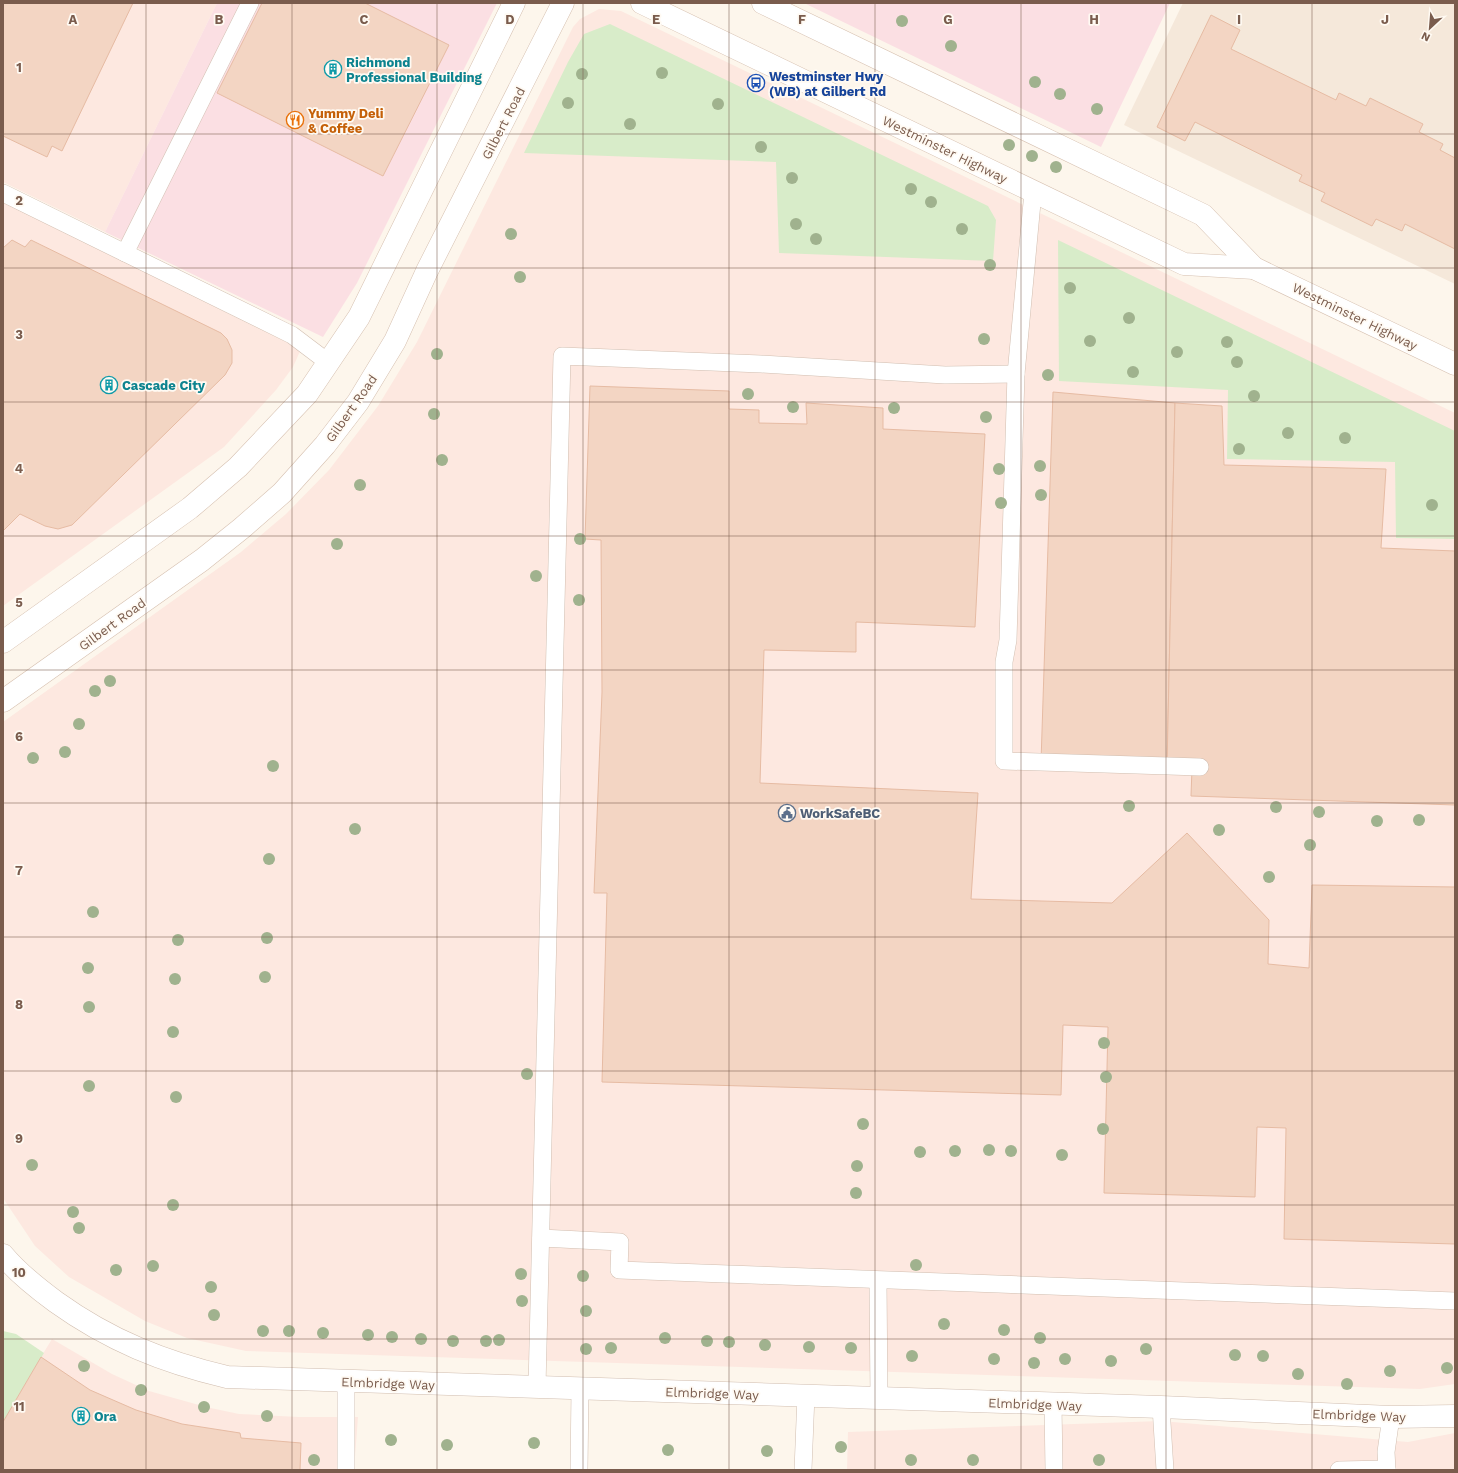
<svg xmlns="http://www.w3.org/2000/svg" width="1458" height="1473" viewBox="0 0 1458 1473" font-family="'Work Sans',sans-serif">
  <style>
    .residential { fill: #f5e8da }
    .commercial { fill: #fde8e0 }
    .medical { fill: #fbdfe3 }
    .green { fill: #d8ecc9 }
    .building { fill: #f3d5c3; stroke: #e6bba3 }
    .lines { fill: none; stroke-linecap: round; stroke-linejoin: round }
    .lane-casing { stroke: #d1beb0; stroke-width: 18 }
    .street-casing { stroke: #d1beb0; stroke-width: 23 }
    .secondary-casing { stroke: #d6c0b0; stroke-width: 23 }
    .lane { stroke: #fff; stroke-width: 17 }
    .street { stroke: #fff; stroke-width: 22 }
    .secondary { stroke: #fff; stroke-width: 22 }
    .tree { fill: #a0b28e }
    .grid { fill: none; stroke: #7a5c4d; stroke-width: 1; stroke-opacity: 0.55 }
    .labels { text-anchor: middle; stroke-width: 3.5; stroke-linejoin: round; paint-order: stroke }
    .culture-label { font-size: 13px; font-weight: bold; fill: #0d838f; stroke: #fffaf3; text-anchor: start }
    .transit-label { font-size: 13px; font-weight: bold; fill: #164399; stroke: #fffaf3; text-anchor: start }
    .food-label { font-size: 13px; font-weight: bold; fill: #c56008; stroke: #fffaf3; text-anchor: start }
    .street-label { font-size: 13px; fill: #7a5c4d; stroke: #fffaf3 }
    .service-label { font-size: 13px; font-weight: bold; fill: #4e5e75; stroke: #fffaf3; text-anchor: start }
    .grid-label { font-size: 13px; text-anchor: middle; font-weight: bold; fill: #7a5c4d; stroke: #fffaf3; stroke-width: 3.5; stroke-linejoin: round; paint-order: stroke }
  </style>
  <rect width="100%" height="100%" fill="#fdf6ec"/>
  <polygon class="residential" points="1183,3 1455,3 1455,284 1124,125"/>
  <g class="commercial">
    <polygon points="3,3 217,3 105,232 3,182"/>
    <polygon points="599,9 621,11 1455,413 1455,1384 1420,1389 246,1351 187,1338 145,1321 69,1277 35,1246 3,1198 3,722 241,552 286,514 329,470 378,406 417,342 573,27 580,19"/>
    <polygon points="3,201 301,349 293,367 276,390 224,447 3,606"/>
    <polygon points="52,1339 112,1374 149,1391 206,1407 239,1414 299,1417 358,1417 354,1470 3,1470 41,1357"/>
    <polygon points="1161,1421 1408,1442 1455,1433 1455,1470 847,1470 848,1432"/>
  </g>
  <g class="medical">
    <polygon points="217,3 497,3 357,283 323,337 105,232"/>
    <polygon points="804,3 1170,3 1101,147"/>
  </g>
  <g class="green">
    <polygon points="610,24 988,206 996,220 993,261 779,253 776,162 524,153 568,62 584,34"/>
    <polygon points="1058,240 1455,431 1455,539 1396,538 1395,462 1227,459 1228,390 1059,381"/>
    <polygon points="3,1331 16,1334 44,1353 3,1422"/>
  </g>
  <g class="building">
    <polygon points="3,3 133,3 62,151 52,146 47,157 3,136"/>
    <polygon points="262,3 365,3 449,45 383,176 217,93"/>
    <polygon points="1211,15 1240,30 1231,49 1336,100 1339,93 1366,106 1370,98 1423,124 1419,132 1443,144 1440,150 1455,158 1455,249 1405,224 1402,231 1376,219 1372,226 1321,201 1325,193 1299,181 1302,175 1195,122 1185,141 1157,127"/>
    <polygon points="12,240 25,247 31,240 221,333 227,339 232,350 232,363 225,375 72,525 58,529 45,526 20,514 3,531 3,248"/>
    <polygon points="590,386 729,391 729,409 759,410 759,423 807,424 806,403 883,408 883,429 985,434 975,627 856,622 856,652 764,650 760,783 978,793 971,899 1112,903 1187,833 1269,920 1268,964 1309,968 1312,885 1455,887 1455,1244 1284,1239 1286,1128 1257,1127 1255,1197 1104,1193 1108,1027 1063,1025 1061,1095 602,1082 607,893 594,893 602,692 601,540 585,539"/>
    <polygon points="1053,392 1175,403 1167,766 1041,762"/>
    <polygon points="1175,403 1222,406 1224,465 1386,469 1381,548 1455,551 1455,805 1191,796 1192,768 1167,766"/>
    <polygon points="41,1357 90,1390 136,1410 182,1424 240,1433 241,1438 301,1443 300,1470 3,1470 3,1422"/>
  </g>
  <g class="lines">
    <defs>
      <g id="lane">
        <polyline points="1033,192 1016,374 1008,640 1004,662 1004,761 1200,767"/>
        <polyline points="3,193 292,335 329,363"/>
        <polyline points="125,253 250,3"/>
        <polyline points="541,1238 620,1242 619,1270 1455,1301"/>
        <polyline points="878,1281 879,1399"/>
        <polyline points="537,1387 562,356 761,364 945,375 1016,374"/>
        <polyline points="1053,1404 1054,1470"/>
        <polyline points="1161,1407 1165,1470"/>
        <polyline points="346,1470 346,1382"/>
        <polyline points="579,1470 580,1389"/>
        <polyline points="803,1470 806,1395"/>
        <polyline points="1339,1470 1387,1469"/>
        <polyline points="1387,1470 1386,1452 1391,1417"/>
      </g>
      <path id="street" d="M3,1255C18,1273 37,1288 56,1302C109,1340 163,1362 227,1377L1161,1407L1391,1417L1455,1416"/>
      <g id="secondary">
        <polyline points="642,3 1184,264 1254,268"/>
        <polyline points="763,3 1203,215 1254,268 1455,364"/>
        <polyline points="3,642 190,508 238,467 307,394 359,317 514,3"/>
        <polyline points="3,701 202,560 242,528 282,493 325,445 358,402 395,341 427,271 563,3"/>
      </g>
    </defs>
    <use href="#lane" class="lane-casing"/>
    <use href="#street" class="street-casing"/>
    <use href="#secondary" class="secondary-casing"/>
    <use href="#lane" class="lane"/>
    <use href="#street" class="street"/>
    <use href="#secondary" class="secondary"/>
  </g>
  <g class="tree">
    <circle cx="902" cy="21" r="6"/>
    <circle cx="951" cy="46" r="6"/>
    <circle cx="662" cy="73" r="6"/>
    <circle cx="582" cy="74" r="6"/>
    <circle cx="1035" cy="82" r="6"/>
    <circle cx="1060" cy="94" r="6"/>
    <circle cx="568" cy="103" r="6"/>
    <circle cx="718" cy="104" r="6"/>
    <circle cx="1097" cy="109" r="6"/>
    <circle cx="630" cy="124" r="6"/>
    <circle cx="1009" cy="145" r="6"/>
    <circle cx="761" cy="147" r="6"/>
    <circle cx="1032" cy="156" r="6"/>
    <circle cx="1056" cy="167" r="6"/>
    <circle cx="792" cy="178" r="6"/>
    <circle cx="911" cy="189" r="6"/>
    <circle cx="931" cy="202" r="6"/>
    <circle cx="796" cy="224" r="6"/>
    <circle cx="962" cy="229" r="6"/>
    <circle cx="511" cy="234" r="6"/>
    <circle cx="816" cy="239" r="6"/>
    <circle cx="990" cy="265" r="6"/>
    <circle cx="520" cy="277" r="6"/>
    <circle cx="1070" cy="288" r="6"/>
    <circle cx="1129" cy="318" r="6"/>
    <circle cx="984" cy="339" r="6"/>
    <circle cx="1090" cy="341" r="6"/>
    <circle cx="1227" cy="342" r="6"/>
    <circle cx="1177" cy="352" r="6"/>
    <circle cx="437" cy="354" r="6"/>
    <circle cx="1237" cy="362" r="6"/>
    <circle cx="1133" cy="372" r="6"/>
    <circle cx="1048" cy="375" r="6"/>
    <circle cx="748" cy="394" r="6"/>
    <circle cx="1254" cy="396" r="6"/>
    <circle cx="793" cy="407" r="6"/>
    <circle cx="894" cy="408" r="6"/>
    <circle cx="434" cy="414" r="6"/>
    <circle cx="986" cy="417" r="6"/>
    <circle cx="1288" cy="433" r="6"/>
    <circle cx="1345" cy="438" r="6"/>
    <circle cx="1239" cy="449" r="6"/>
    <circle cx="442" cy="460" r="6"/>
    <circle cx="1040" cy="466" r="6"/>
    <circle cx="999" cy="469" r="6"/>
    <circle cx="360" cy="485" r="6"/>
    <circle cx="1041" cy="495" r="6"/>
    <circle cx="1001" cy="503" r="6"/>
    <circle cx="1432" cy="505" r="6"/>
    <circle cx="580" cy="539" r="6"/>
    <circle cx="337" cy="544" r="6"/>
    <circle cx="536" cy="576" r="6"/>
    <circle cx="579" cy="600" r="6"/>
    <circle cx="110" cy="681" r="6"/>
    <circle cx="95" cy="691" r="6"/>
    <circle cx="79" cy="724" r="6"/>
    <circle cx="65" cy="752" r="6"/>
    <circle cx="33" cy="758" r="6"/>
    <circle cx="273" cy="766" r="6"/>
    <circle cx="1129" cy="806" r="6"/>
    <circle cx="1276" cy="807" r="6"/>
    <circle cx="1319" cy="812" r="6"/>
    <circle cx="1419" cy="820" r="6"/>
    <circle cx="1377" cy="821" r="6"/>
    <circle cx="355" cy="829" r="6"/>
    <circle cx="1219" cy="830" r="6"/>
    <circle cx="1310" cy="845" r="6"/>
    <circle cx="269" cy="859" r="6"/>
    <circle cx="1269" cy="877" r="6"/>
    <circle cx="93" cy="912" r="6"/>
    <circle cx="267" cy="938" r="6"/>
    <circle cx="178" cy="940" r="6"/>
    <circle cx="88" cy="968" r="6"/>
    <circle cx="265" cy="977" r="6"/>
    <circle cx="175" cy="979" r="6"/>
    <circle cx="89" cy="1007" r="6"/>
    <circle cx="173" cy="1032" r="6"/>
    <circle cx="1104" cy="1043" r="6"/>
    <circle cx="527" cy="1074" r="6"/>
    <circle cx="1106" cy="1077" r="6"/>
    <circle cx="89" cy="1086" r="6"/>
    <circle cx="176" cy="1097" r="6"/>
    <circle cx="863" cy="1124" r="6"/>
    <circle cx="1103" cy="1129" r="6"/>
    <circle cx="989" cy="1150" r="6"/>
    <circle cx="955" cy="1151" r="6"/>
    <circle cx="1011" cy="1151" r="6"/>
    <circle cx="920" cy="1152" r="6"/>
    <circle cx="1062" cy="1155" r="6"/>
    <circle cx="32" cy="1165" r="6"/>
    <circle cx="857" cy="1166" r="6"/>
    <circle cx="856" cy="1193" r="6"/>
    <circle cx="173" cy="1205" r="6"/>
    <circle cx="73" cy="1212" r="6"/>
    <circle cx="79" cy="1228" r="6"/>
    <circle cx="916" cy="1265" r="6"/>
    <circle cx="153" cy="1266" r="6"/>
    <circle cx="116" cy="1270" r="6"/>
    <circle cx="521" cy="1274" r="6"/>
    <circle cx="583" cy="1276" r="6"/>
    <circle cx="211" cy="1287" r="6"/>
    <circle cx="522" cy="1301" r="6"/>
    <circle cx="586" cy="1311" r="6"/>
    <circle cx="214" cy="1315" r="6"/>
    <circle cx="944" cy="1324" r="6"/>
    <circle cx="1004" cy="1330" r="6"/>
    <circle cx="263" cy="1331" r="6"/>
    <circle cx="289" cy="1331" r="6"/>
    <circle cx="323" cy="1333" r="6"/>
    <circle cx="368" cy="1335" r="6"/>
    <circle cx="392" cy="1337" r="6"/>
    <circle cx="665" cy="1338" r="6"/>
    <circle cx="1040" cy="1338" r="6"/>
    <circle cx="421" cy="1339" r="6"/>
    <circle cx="499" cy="1340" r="6"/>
    <circle cx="453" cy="1341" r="6"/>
    <circle cx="486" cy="1341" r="6"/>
    <circle cx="707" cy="1341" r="6"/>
    <circle cx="729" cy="1342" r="6"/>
    <circle cx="765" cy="1345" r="6"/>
    <circle cx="809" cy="1347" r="6"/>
    <circle cx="611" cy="1348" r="6"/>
    <circle cx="851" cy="1348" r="6"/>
    <circle cx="586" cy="1349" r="6"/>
    <circle cx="1146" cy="1349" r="6"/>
    <circle cx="1235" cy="1355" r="6"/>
    <circle cx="912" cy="1356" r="6"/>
    <circle cx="1263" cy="1356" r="6"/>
    <circle cx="994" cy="1359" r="6"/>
    <circle cx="1065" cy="1359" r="6"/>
    <circle cx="1111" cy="1361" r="6"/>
    <circle cx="1034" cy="1363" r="6"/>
    <circle cx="84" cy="1366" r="6"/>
    <circle cx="1447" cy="1368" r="6"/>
    <circle cx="1390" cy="1371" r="6"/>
    <circle cx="1298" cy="1374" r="6"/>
    <circle cx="1347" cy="1384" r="6"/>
    <circle cx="141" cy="1390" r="6"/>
    <circle cx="204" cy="1407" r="6"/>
    <circle cx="267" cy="1416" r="6"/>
    <circle cx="391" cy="1440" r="6"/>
    <circle cx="534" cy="1443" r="6"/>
    <circle cx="447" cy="1445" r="6"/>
    <circle cx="841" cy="1447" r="6"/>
    <circle cx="668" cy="1450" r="6"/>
    <circle cx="767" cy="1451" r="6"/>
    <circle cx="314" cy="1460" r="6"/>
    <circle cx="911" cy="1460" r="6"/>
    <circle cx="973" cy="1460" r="6"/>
    <circle cx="1099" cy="1460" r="6"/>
  </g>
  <path class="grid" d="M146,3V1470M292,3V1470M437,3V1470M583,3V1470M729,3V1470M875,3V1470M1021,3V1470M1166,3V1470M1312,3V1470M3,134H1455M3,268H1455M3,402H1455M3,536H1455M3,670H1455M3,803H1455M3,937H1455M3,1071H1455M3,1205H1455M3,1339H1455"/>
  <defs>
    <symbol id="building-ring" viewBox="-11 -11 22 22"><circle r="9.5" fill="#fffaf3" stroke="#0f9aa8" stroke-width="1.5"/><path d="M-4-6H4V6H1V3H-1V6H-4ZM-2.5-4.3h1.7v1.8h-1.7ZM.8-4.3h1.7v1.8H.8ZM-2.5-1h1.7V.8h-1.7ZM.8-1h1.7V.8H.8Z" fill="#0f9aa8"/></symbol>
    <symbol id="bus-ring" viewBox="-11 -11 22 22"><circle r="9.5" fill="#fffaf3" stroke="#1a4fb4" stroke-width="1.5"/><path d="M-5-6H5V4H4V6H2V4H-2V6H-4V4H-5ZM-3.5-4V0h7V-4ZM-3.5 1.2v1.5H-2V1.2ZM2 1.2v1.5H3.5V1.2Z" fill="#1a4fb4"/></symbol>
    <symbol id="restaurant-ring" viewBox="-11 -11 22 22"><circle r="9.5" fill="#fffaf3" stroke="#e8710a" stroke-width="1.5"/><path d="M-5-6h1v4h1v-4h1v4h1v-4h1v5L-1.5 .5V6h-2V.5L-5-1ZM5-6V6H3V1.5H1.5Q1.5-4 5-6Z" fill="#e8710a"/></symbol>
    <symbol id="civic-ring" viewBox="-11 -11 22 22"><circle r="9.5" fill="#fffaf3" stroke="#5c6f8a" stroke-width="1.5"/><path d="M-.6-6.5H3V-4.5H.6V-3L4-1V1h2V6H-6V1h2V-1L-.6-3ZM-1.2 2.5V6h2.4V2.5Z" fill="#5c6f8a"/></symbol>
  </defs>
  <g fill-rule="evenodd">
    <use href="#building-ring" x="323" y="59" width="20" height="20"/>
    <use href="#bus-ring" x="746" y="73" width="20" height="20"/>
    <use href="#restaurant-ring" x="285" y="110" width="20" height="20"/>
    <use href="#building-ring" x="99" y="375" width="20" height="20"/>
    <use href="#civic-ring" x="777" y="803" width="20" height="20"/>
    <use href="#building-ring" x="71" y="1406" width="20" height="20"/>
  </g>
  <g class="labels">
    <g class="culture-label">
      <text x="346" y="67">Richmond<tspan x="346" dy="15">Professional Building</tspan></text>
      <text x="122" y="390">Cascade City</text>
      <text x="94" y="1421">Ora</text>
    </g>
    <g class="transit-label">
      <text x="769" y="81">Westminster Hwy<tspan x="769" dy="15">(WB) at Gilbert Rd</tspan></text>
    </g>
    <g class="food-label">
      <text x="308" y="118">Yummy Deli<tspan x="308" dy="15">&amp; Coffee</tspan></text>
    </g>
    <g class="street-label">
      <text transform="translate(503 123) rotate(-63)" y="5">Gilbert Road</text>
      <text transform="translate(945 149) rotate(26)" y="5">Westminster Highway</text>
      <text transform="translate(1355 316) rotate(26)" y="5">Westminster Highway</text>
      <text transform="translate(351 408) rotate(-55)" y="5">Gilbert Road</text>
      <text transform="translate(112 624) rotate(-36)" y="5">Gilbert Road</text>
      <text transform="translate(388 1383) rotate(2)" y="5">Elmbridge Way</text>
      <text transform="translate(712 1393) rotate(2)" y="5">Elmbridge Way</text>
      <text transform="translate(1035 1404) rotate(2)" y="5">Elmbridge Way</text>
      <text transform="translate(1359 1415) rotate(2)" y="5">Elmbridge Way</text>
    </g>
    <g class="service-label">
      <text x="800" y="818">WorkSafeBC</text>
    </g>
  </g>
  <g class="grid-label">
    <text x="73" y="24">A</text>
    <text x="219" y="24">B</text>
    <text x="364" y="24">C</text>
    <text x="510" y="24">D</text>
    <text x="656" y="24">E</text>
    <text x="802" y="24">F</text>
    <text x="948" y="24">G</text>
    <text x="1094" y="24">H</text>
    <text x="1239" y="24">I</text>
    <text x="1385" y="24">J</text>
    <text x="19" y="72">1</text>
    <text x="19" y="205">2</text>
    <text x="19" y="339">3</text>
    <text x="19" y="473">4</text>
    <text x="19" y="607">5</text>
    <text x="19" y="741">6</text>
    <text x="19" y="875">7</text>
    <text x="19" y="1009">8</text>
    <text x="19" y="1143">9</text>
    <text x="19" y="1277">10</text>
    <text x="19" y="1411">11</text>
  </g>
  <rect width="1458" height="1473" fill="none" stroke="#7a5c4d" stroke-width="8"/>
  <g transform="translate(1430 28) rotate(206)" stroke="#fffaf3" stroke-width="3" paint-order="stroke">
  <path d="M0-3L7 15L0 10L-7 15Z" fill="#7a5c4d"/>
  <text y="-6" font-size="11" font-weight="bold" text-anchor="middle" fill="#7a5c4d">N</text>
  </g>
</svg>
